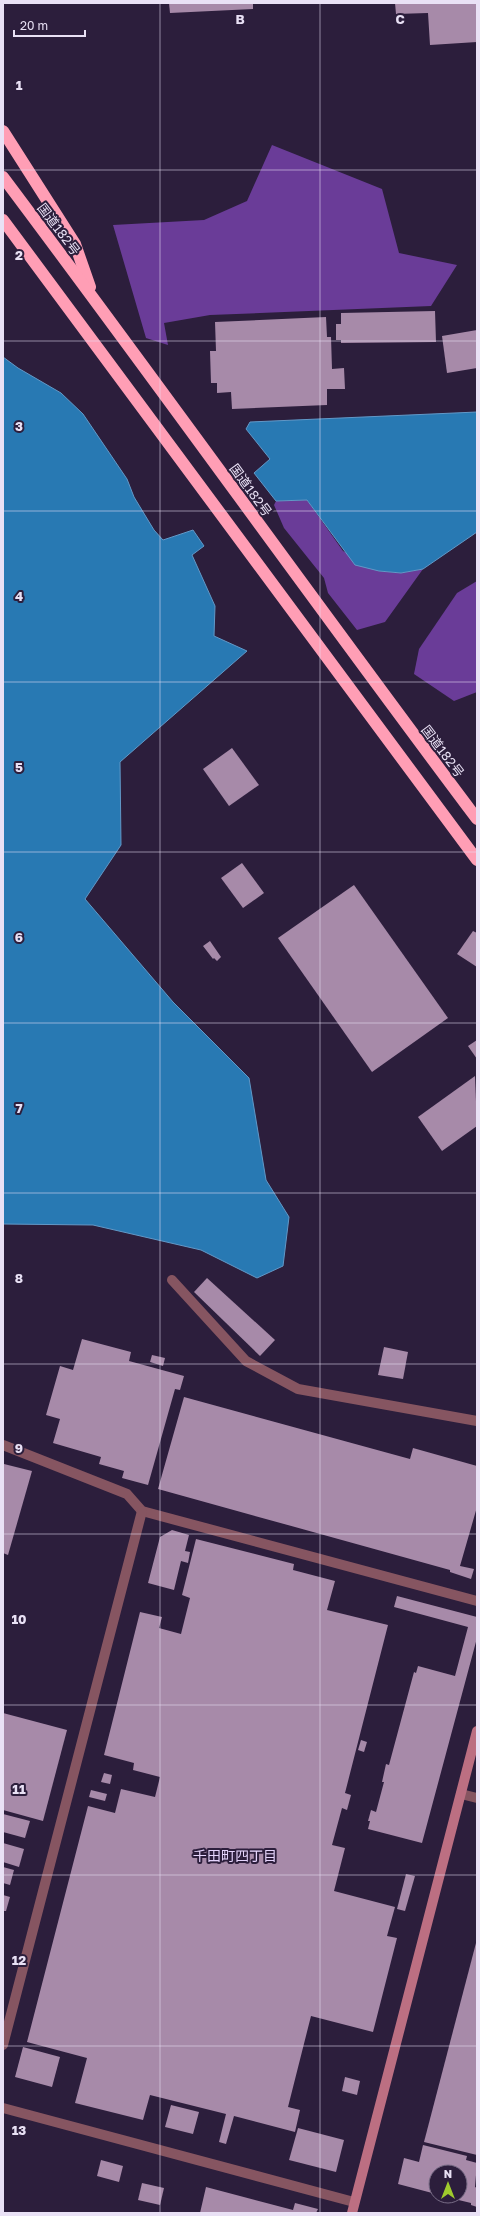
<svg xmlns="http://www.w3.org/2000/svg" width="480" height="2216" viewBox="0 0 480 2216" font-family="'Golos Text','Noto Sans JP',sans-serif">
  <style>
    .forest { fill: #6a3c98 }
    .water { fill: #2879b3; stroke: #6298c7 }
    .building { fill: #a78aa9 }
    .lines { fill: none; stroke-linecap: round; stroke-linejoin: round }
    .street { stroke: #865561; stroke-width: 10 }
    .secondary { stroke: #bc6f82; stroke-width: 10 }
    .highway { stroke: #ff9eb5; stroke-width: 12 }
    .grid { fill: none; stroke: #e9e1f5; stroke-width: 1; stroke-opacity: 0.55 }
    .labels { text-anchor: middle; stroke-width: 4; stroke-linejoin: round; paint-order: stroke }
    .street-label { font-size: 13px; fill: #e9e1f5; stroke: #2c1e3c }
    .neighbourhood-label { font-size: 14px; fill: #e6d5fd; stroke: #2c1e3c }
    .grid-label { font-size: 13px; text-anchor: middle; font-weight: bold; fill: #e9e1f5; stroke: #2c1e3c; stroke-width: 4; stroke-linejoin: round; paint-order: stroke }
  </style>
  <rect width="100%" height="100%" fill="#2c1e3c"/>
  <g class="forest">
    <polygon points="272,145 382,189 399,253 457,265 431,306 210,315 164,323 168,345 146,338 113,225 204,220 247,201"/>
    <polygon points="307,500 343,551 379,571 401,573 423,569 385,622 357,630 328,593 324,578 284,528 274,505 276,501"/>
    <polygon points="477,581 477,692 454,701 414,674 419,649 457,593"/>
  </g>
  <g class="water">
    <polygon points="3,357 18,368 61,393 83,414 127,479 134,497 154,530 163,540 193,530 204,546 192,555 215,606 214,636 247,651 120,762 121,845 85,899 173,1002 249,1078 266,1180 289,1217 283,1266 257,1278 201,1250 93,1225 3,1224"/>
    <polygon points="477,412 477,532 423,569 401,573 379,571 355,565 307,500 276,501 254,473 270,459 246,429 250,422"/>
  </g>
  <g class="building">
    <polygon points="169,3 253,3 253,9 170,13"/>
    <polygon points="395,3 477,3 477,42 430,45 428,13 396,14"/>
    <polygon points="435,311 436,342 341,343 341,340 336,340 336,324 341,324 341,313"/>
    <polygon points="326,317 327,337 331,337 332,369 344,368 345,389 327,389 327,405 232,409 231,392 217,393 217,383 211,383 210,351 216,351 215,322"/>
    <polygon points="477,330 477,368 447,373 442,336"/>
    <polygon points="232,748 259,785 229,806 203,769"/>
    <polygon points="242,863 264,893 243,908 221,878"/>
    <polygon points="354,885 448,1018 372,1072 278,938"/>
    <polygon points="473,931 477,933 477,967 457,954"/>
    <polygon points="210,941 221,957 217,961 214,958 213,959 203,946"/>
    <polygon points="477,1040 477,1059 468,1046"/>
    <polygon points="475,1076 477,1126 442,1151 418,1117"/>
    <polygon points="207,1278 275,1340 260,1356 194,1292"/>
    <polygon points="82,1339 131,1352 129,1361 184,1376 180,1390 175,1389 148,1485 122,1478 124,1471 99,1464 101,1457 53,1443 60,1419 46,1415 60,1366 73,1370"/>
    <polygon points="384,1347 408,1352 403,1379 378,1375"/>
    <polygon points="152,1355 165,1358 163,1366 150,1362"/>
    <polygon points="184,1397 410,1459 413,1448 477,1466 477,1507 460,1566 474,1569 471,1579 450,1572 450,1570 158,1489"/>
    <polygon points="4,1464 32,1471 8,1555 3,1553"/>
    <polygon points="172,1530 189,1535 185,1551 190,1552 188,1563 181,1561 174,1590 148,1583 160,1537"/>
    <polygon points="196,1539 294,1564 293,1570 335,1581 327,1610 388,1625 345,1793 351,1795 347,1810 342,1808 332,1845 345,1848 334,1891 395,1907 387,1936 397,1938 373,2032 311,2016 288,2107 300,2110 295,2132 234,2116 226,2144 219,2142 226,2114 150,2095 143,2120 75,2103 87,2058 27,2042 88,1806 115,1813 121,1789 155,1797 160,1777 133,1770 134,1763 104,1755 140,1612 162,1617 159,1628 181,1634 190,1598 182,1595"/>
    <polygon points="397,1596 477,1617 477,1638 422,1843 368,1829 370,1821 368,1821 371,1810 376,1812 384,1782 382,1782 386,1764 389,1765 414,1672 416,1673 418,1666 455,1676 468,1627 394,1607"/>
    <polygon points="3,1713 67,1730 43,1821 3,1810"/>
    <polygon points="361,1740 367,1742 364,1752 358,1750"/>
    <polygon points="104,1773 112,1775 110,1784 101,1782"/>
    <polygon points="91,1790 107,1794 105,1801 89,1797"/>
    <polygon points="3,1814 30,1821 25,1838 3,1832"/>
    <polygon points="3,1843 24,1849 19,1867 3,1862"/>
    <polygon points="3,1867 14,1870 10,1885 3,1883"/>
    <polygon points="406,1874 415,1876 405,1911 397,1909"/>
    <polygon points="3,1895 10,1897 6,1911 3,1911"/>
    <polygon points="476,1943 477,1943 477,2155 424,2142"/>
    <polygon points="23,2047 60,2057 52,2087 15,2077"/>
    <polygon points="345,2077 360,2081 357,2095 342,2091"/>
    <polygon points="171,2105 199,2112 193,2134 165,2127"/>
    <polygon points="298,2128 344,2140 336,2172 289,2160"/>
    <polygon points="423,2145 467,2156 466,2160 477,2163 475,2187 477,2188 477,2207 471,2205 471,2203 446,2197 460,2196 460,2172 436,2172 436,2194 398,2184 404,2158 419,2162"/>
    <polygon points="101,2160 123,2166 119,2182 97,2176"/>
    <polygon points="142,2183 164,2188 160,2205 138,2200"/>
    <polygon points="206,2187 293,2210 295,2203 318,2209 316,2213 200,2213"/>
  </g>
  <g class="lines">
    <g class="street">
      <polyline points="172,1280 246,1361 298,1389 477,1421"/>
      <polyline points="3,1445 127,1494 142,1511 477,1601"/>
      <polyline points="461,1794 477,1798"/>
      <polyline points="3,2045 142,1511"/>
      <polyline points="3,2108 354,2202"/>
    </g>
    <polyline class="secondary" points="352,2213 477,1731"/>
    <g class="highway">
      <polyline points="3,131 75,244 90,287"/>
      <path d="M3,177C163,390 317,606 477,819"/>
      <polyline points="3,220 477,860"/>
    </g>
  </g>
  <path class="grid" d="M160,3V2213M320,3V2213M3,170H477M3,341H477M3,511H477M3,682H477M3,852H477M3,1023H477M3,1193H477M3,1364H477M3,1534H477M3,1705H477M3,1875H477M3,2046H477"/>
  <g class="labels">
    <g class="street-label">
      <text transform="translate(59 229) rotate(53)" y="5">国道182号</text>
      <text transform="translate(251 490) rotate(54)" y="5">国道182号</text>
      <text transform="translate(443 751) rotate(53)" y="5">国道182号</text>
    </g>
    <g class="neighbourhood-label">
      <text x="235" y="1861">千田町四丁目</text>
    </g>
  </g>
  <g class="grid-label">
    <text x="240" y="24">B</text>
    <text x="400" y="24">C</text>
    <text x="19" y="90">1</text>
    <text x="19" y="260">2</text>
    <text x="19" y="431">3</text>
    <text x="19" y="601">4</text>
    <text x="19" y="772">5</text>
    <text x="19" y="942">6</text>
    <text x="19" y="1113">7</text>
    <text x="19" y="1283">8</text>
    <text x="19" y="1453">9</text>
    <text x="19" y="1624">10</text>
    <text x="19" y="1794">11</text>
    <text x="19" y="1965">12</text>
    <text x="19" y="2135">13</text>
  </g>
  <rect width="480" height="2216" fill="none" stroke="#e9e1f5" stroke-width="8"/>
  <g transform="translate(448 2184)"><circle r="19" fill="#2c1e3c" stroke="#786c86"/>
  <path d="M0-3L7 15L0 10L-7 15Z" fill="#9fca2d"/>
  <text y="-6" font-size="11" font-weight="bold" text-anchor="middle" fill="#e9e1f5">N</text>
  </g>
  <path d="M14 30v6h71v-6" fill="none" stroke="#e9e1f5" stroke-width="2"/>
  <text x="20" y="30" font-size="12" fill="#e9e1f5" stroke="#2c1e3c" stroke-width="3" paint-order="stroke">20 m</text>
</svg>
